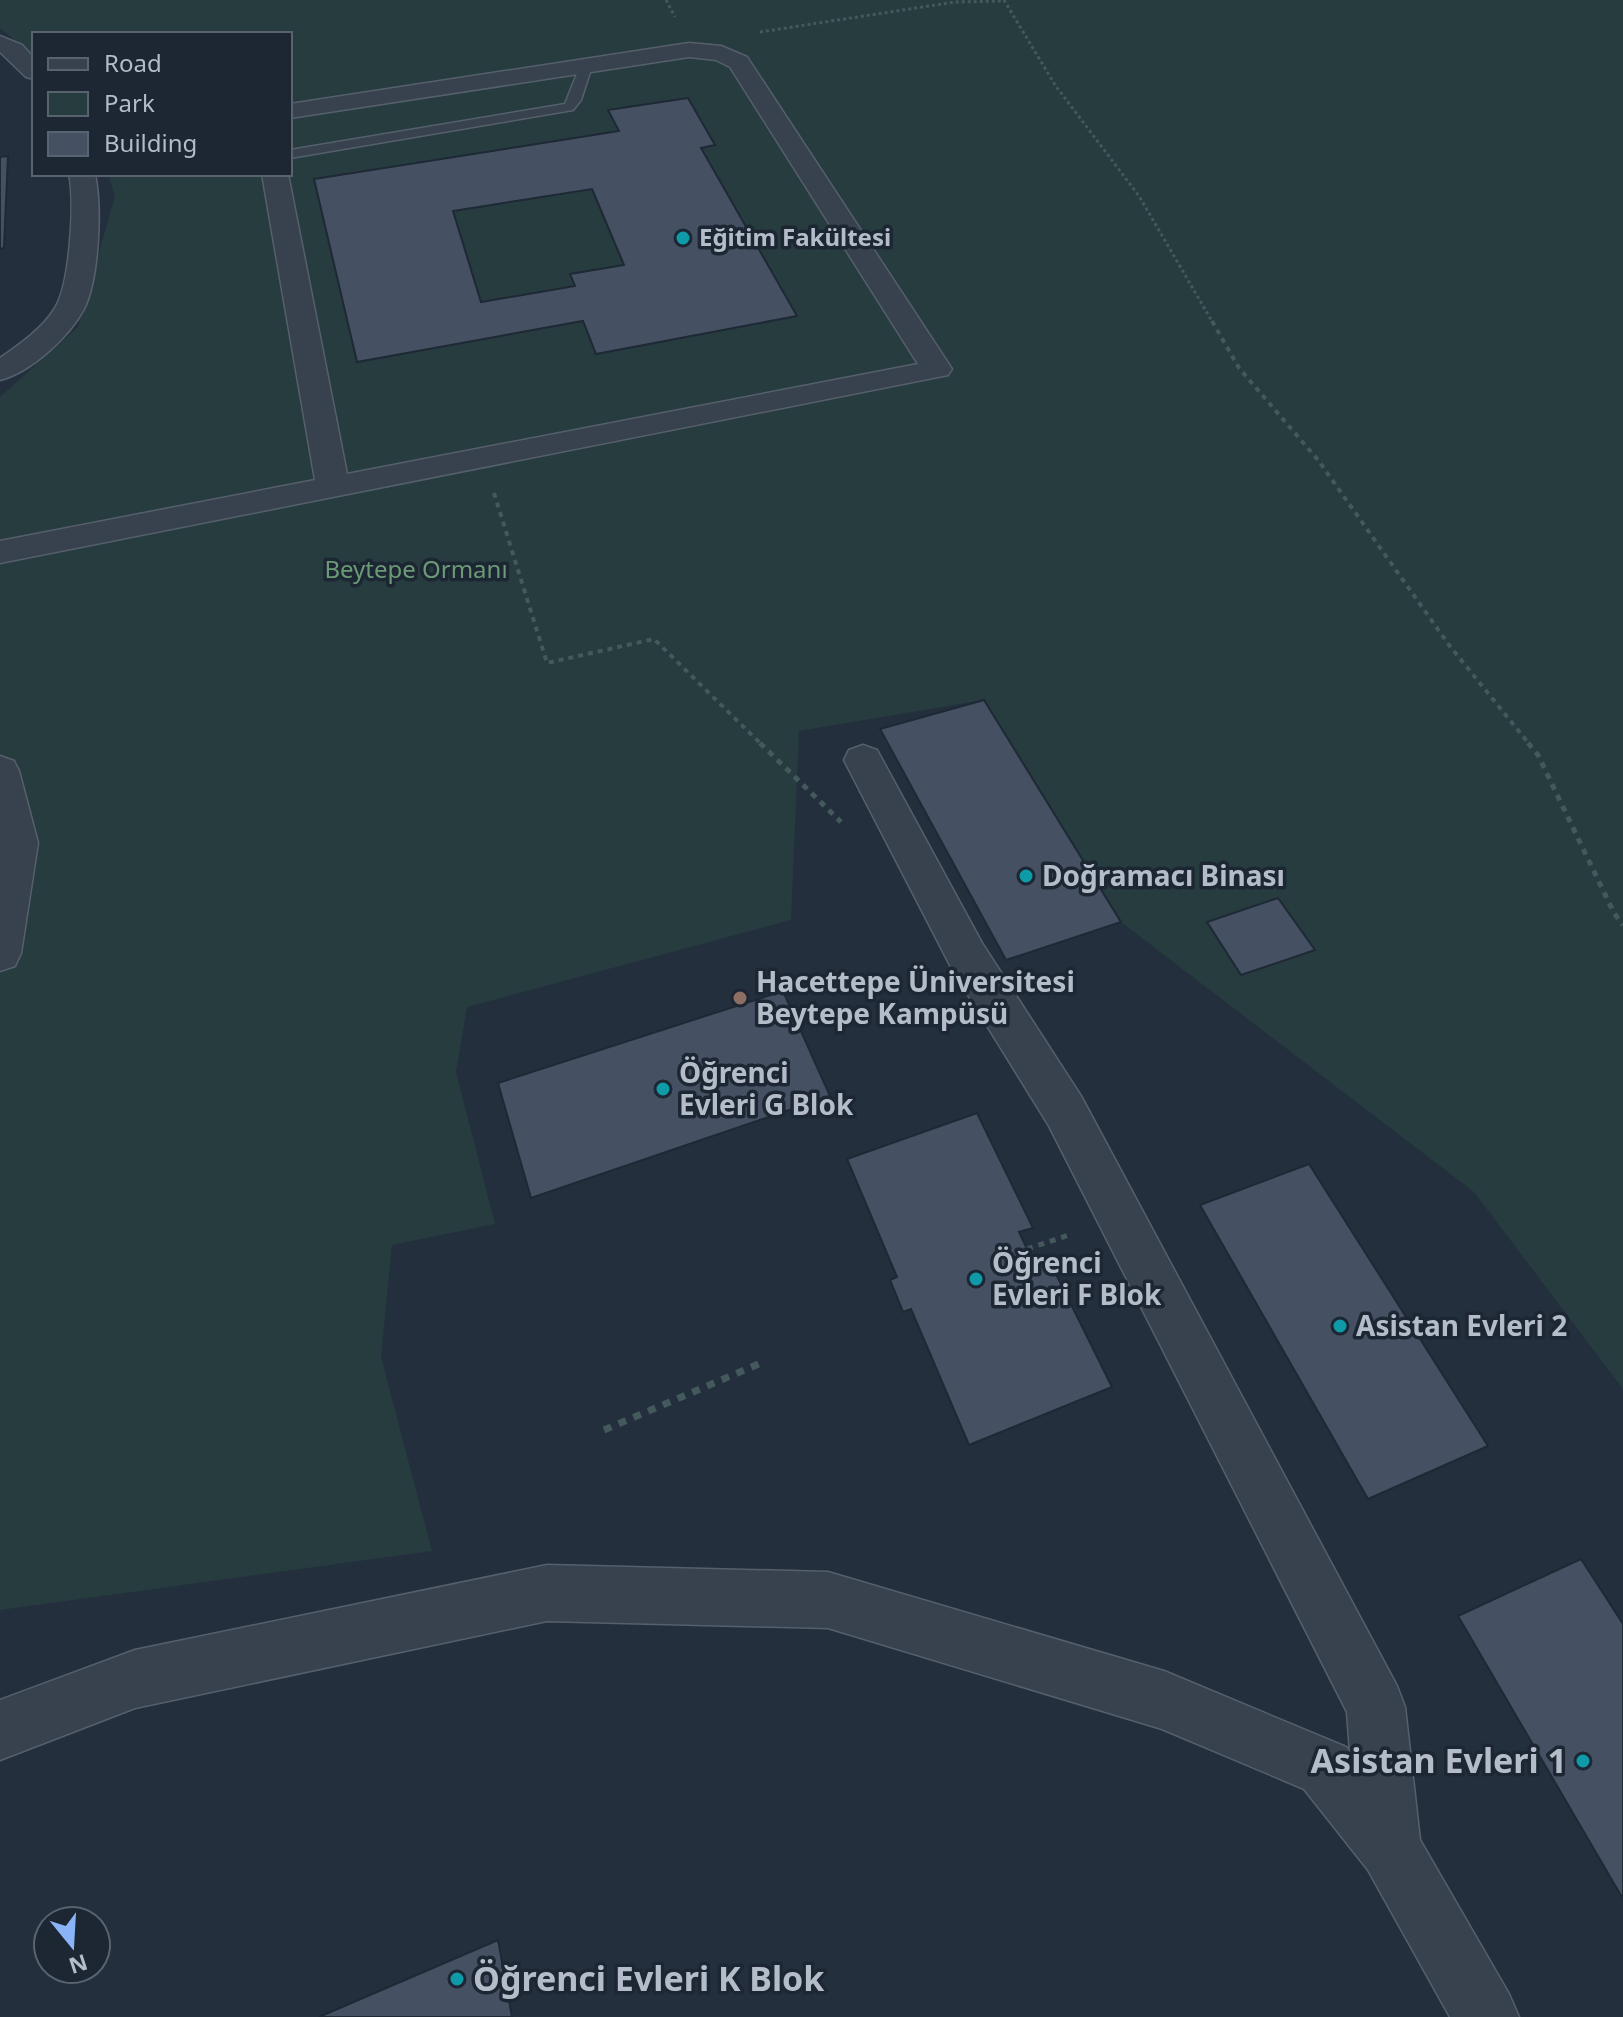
<svg xmlns="http://www.w3.org/2000/svg" width="1623" height="2017" viewBox="0 0 1623 2017" font-family="'Noto Sans',sans-serif">
  <style>
    .green { fill: #263c3f }
    .building { fill: #455162; stroke: #1f2835; stroke-width: 2; fill-rule: evenodd }
    .lines { fill: none; stroke-linecap: round; stroke-linejoin: round }
    .lane-casing { stroke: #565f6c; stroke-width: 3 }
    .street-casing { stroke: #565f6c; stroke-width: 3 }
    .path-far3 { stroke: #44595c; stroke-width: 3; stroke-dasharray: 3 3; stroke-linecap: butt }
    .path-far2 { stroke: #44595c; stroke-width: 4; stroke-dasharray: 5 5; stroke-linecap: butt }
    .path-far1 { stroke: #44595c; stroke-width: 5; stroke-dasharray: 6 6; stroke-linecap: butt }
    .path { stroke: #44595c; stroke-width: 7; stroke-dasharray: 8 8; stroke-linecap: butt }
    .lane { fill: #38414e; fill-rule: evenodd }
    .street { fill: #38414e; fill-rule: evenodd }
    .culture-dot { fill: #0f9aa8; stroke: #1d2633; stroke-width: 3 }
    .education-dot { fill: #8d6e63; stroke: #1d2633; stroke-width: 3 }
    .labels { text-anchor: middle; stroke-width: 7; stroke-linejoin: round; paint-order: stroke }
    .far-poi-label { font-size: 24px; font-weight: bold; fill: #b4bcc9; stroke: #1d2633; text-anchor: start }
    .far-park-label { font-size: 24px; fill: #6b9a76; stroke: #1d2633 }
    .poi-label { font-size: 28px; font-weight: bold; fill: #b4bcc9; stroke: #1d2633; text-anchor: start }
    .near-poi-label { font-size: 34px; font-weight: bold; fill: #b4bcc9; stroke: #1d2633; text-anchor: end }
  </style>
  <rect width="100%" height="100%" fill="#242f3e"/>
  <polygon class="green" points="0,0 1623,0 1623,1389 1474,1192 1121,922 984,700 799,731 791,920 467,1007 456,1072 495,1224 392,1245 381,1357 432,1551 0,1610 0,397 78,327 115,196 108,174 290,174 290,34 34,34 34,56 0,28"/>
  <g class="building">
    <path d="M688,98L715,145L701,148L797,316L596,354L583,321L357,362L314,179L619,131L608,110ZM592,189L624,265L570,274L575,286L481,302L453,211Z"/>
    <polygon points="8,156 4,248 0,249 0,157"/>
    <polygon points="984,700 1121,922 1006,960 880,729"/>
    <polygon points="1278,898 1315,950 1241,975 1207,922"/>
    <polygon points="783,991 830,1096 531,1198 498,1083"/>
    <polygon points="977,1113 1033,1228 1019,1232 1027,1249 1034,1262 1048,1258 1112,1387 969,1445 911,1309 903,1312 890,1280 897,1277 847,1159"/>
    <polygon points="1309,1164 1488,1446 1368,1499 1200,1205"/>
    <polygon points="1581,1559 1623,1624 1623,1899 1458,1616"/>
    <polygon points="498,1940 512,2017 319,2017"/>
  </g>
  <g class="lines">
    <defs>
      <polygon id="lane" points="586,62 592,66 581,100 573,110 290,158 290,150 565,104 580,66"/>
      <g id="street">
        <polygon points="0,36 22,45 34,58 34,79 26,77 0,52"/>
        <polygon points="689,43 721,46 747,57 952,369 948,375 0,563 0,541 315,480 262,174 288,174 347,474 918,364 730,67 716,60 689,57 290,118 290,104"/>
        <path d="M69,174H95C102,207 99,279 84,309C69,337 31,372 0,380V358C19,345 43,328 55,308C70,284 75,202 69,174Z"/>
        <polygon points="863,745 877,750 982,943 1081,1096 1397,1686 1405,1707 1420,1840 1509,1994 1519,2017 1450,2017 1368,1870 1304,1789 1162,1729 828,1628 547,1621 135,1708 0,1760 0,1700 135,1650 547,1565 828,1572 1164,1671 1346,1747 1350,1752 1347,1712 1049,1126 952,969 844,760 849,750"/>
        <polygon points="0,756 14,761 19,771 38,843 21,953 15,966 0,971"/>
      </g>
    </defs>
    <use href="#lane" class="lane-casing"/>
    <use href="#street" class="street-casing"/>
    <g class="path-far3">
      <polyline points="666,0 675,17"/>
      <polyline points="1004,0 1055,85 1139,196 1213,323"/>
      <polyline points="760,32 955,2 1005,1"/>
    </g>
    <g class="path-far2">
      <polyline points="1212,321 1239,368 1318,460 1449,645 1530,745"/>
      <polyline points="494,493 547,663 654,639 762,745"/>
    </g>
    <g class="path-far1">
      <polyline points="760,743 841,822"/>
      <polyline points="1528,743 1538,755 1614,913 1623,925"/>
      <polyline points="1027,1249 1072,1234"/>
    </g>
    <polyline class="path" points="604,1430 761,1363"/>
    <use href="#lane" class="lane"/>
    <use href="#street" class="street"/>
  </g>
  <g class="culture-dot">
    <circle cx="683" cy="238" r="8"/>
    <circle cx="1026" cy="876" r="8"/>
    <circle cx="663" cy="1089" r="8"/>
    <circle cx="976" cy="1279" r="8"/>
    <circle cx="1340" cy="1326" r="8"/>
    <circle cx="1583" cy="1761" r="8"/>
    <circle cx="457" cy="1979" r="8"/>
  </g>
  <circle class="education-dot" cx="740" cy="998" r="8"/>
  <g class="labels">
    <g class="far-poi-label">
      <text x="699" y="246">Eğitim Fakültesi</text>
    </g>
    <g class="far-park-label">
      <text x="416" y="578">Beytepe Ormanı</text>
    </g>
    <g class="poi-label">
      <text x="1042" y="886">Doğramacı Binası</text>
      <text x="756" y="992">Hacettepe Üniversitesi<tspan x="756" dy="32">Beytepe Kampüsü</tspan></text>
      <text x="679" y="1083">Öğrenci<tspan x="679" dy="32">Evleri G Blok</tspan></text>
      <text x="992" y="1273">Öğrenci<tspan x="992" dy="32">Evleri F Blok</tspan></text>
      <text x="1356" y="1336">Asistan Evleri 2</text>
    </g>
    <g class="near-poi-label">
      <text x="1567" y="1773">Asistan Evleri 1</text>
      <text x="473" y="1991" text-anchor="start">Öğrenci Evleri K Blok</text>
    </g>
  </g>
  <rect x="32" y="32" width="260" height="144" fill="#1d2633" stroke="#59626f" stroke-width="2"/>
  <rect x="48" y="58" width="40" height="12" fill="#38414e" stroke="#59626f" stroke-width="2"/>
  <text x="104" y="72" font-size="24" fill="#b4bcc9">Road</text>
  <rect x="48" y="92" width="40" height="24" fill="#263c3f" stroke="#59626f" stroke-width="2"/>
  <text x="104" y="112" font-size="24" fill="#b4bcc9">Park</text>
  <rect x="48" y="132" width="40" height="24" fill="#455162" stroke="#59626f" stroke-width="2"/>
  <text x="104" y="152" font-size="24" fill="#b4bcc9">Building</text>
  <g transform="translate(72 1945) rotate(162)"><circle r="38" fill="#1d2633" stroke="#59626f" stroke-width="2"/>
  <path d="M0-6L14 30L0 20L-14 30Z" fill="#8ab4f8"/>
  <text y="-12" font-size="22" font-weight="bold" text-anchor="middle" fill="#b4bcc9">N</text>
  </g>
</svg>
